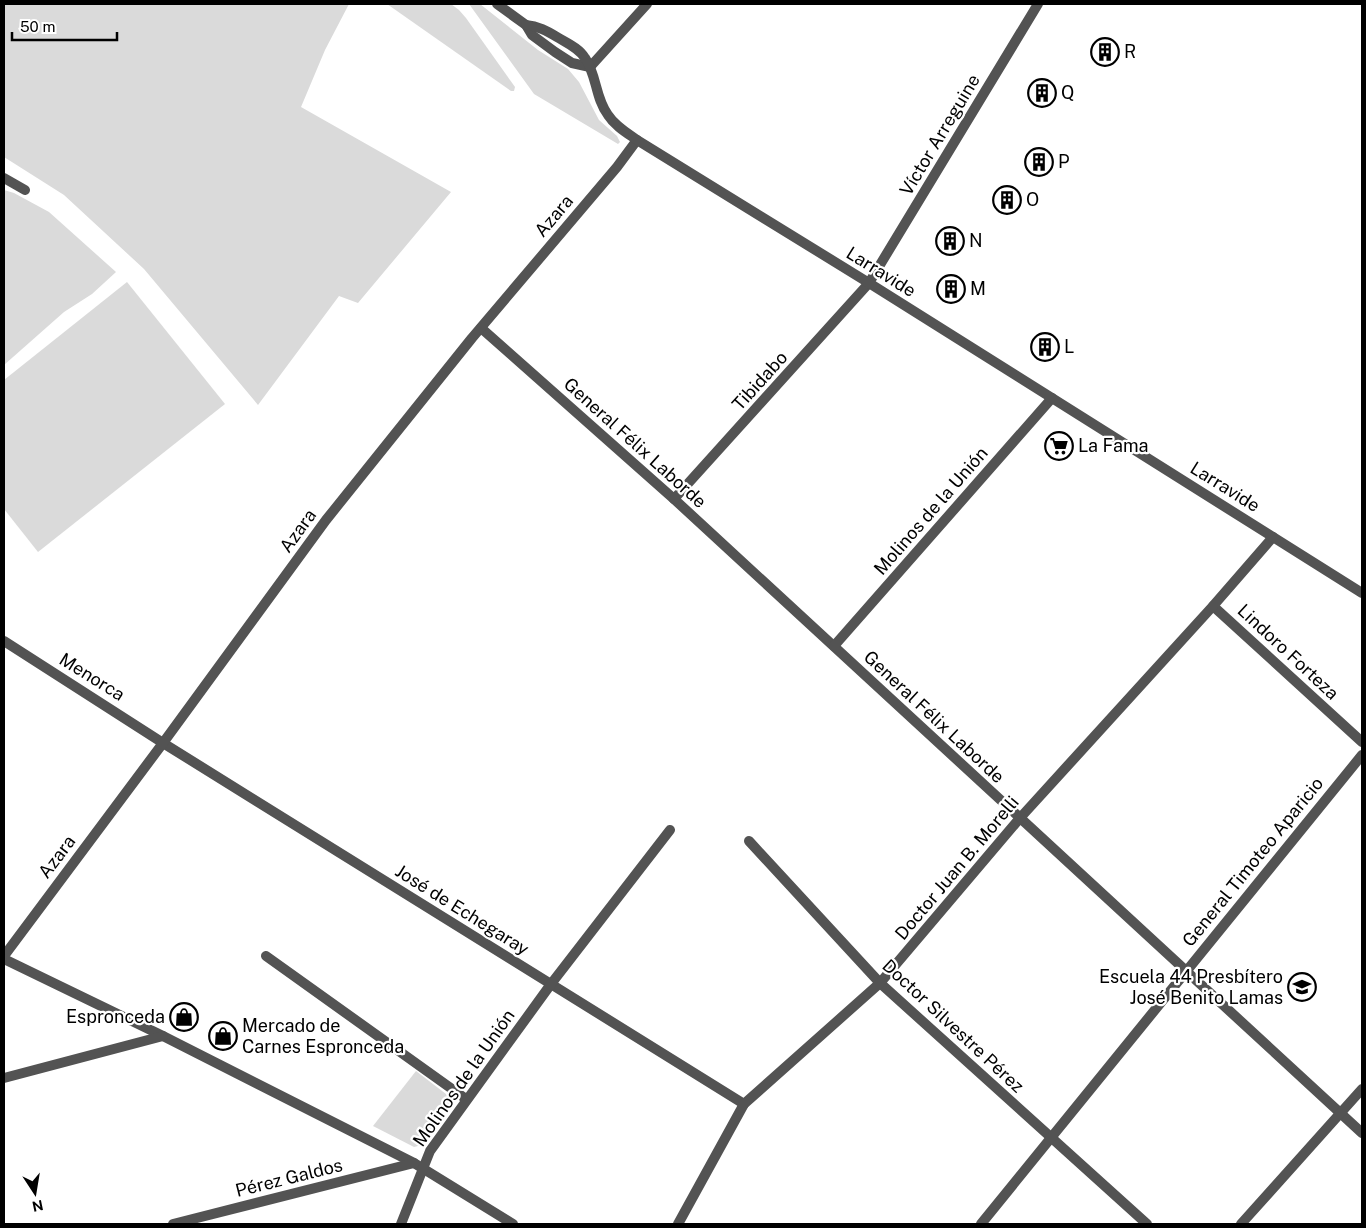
<svg xmlns="http://www.w3.org/2000/svg" width="1366" height="1228" viewBox="0 0 1366 1228" font-family="'Public Sans',sans-serif">
  <style>
    .green { fill: #dadada }
    .lines { fill: none; stroke-linecap: round; stroke-linejoin: round }
    .minor { stroke: #535353; stroke-width: 10 }
    .tertiary { stroke: #535353; stroke-width: 10 }
    .labels { text-anchor: middle; stroke-width: 4.5; stroke-linejoin: round; paint-order: stroke }
    .poi-label { font-size: 18px; fill: #000; stroke: #fff; text-anchor: start }
    .street-label { font-size: 18px; fill: #000; stroke: #fff }
  </style>
  <rect width="100%" height="100%" fill="#fff"/>
  <g class="green">
    <polygon points="4,4 349,4 325,50 301,107 451,192 358,303 339,296 258,405 144,269 64,195 4,157"/>
    <polygon points="387,4 451,4 459,10 466,18 515,87 514,91 511,91"/>
    <polygon points="469,4 480,4 538,50 568,69 579,82 599,120 617,136 620,142 618,144 613,141 534,94"/>
    <polygon points="4,190 14,193 49,212 116,272 92,294 64,312 4,365"/>
    <polygon points="127,282 225,404 38,552 4,509 4,380"/>
    <polygon points="416,1071 446,1094 451,1103 423,1143 418,1146 414,1147 373,1126"/>
  </g>
  <g class="lines">
    <g class="minor">
      <polyline points="590,67 647,4"/>
      <polyline points="4,178 25,190"/>
      <polyline points="481,328 674,499 1362,1133"/>
      <polyline points="674,499 869,283 1038,4"/>
      <polyline points="1213,606 1362,742"/>
      <polyline points="4,641 163,743 744,1104"/>
      <polyline points="834,646 1052,398"/>
      <polyline points="749,841 880,983 1147,1224"/>
      <polyline points="4,956 163,743 326,520 472,338 617,167 637,140"/>
      <polyline points="266,956 466,1099"/>
      <polyline points="4,959 163,1036 414,1163 513,1224"/>
      <polyline points="4,1078 163,1036"/>
      <polyline points="173,1224 414,1163"/>
      <polyline points="401,1224 430,1151 551,984 670,830"/>
      <polyline points="678,1224 744,1104 880,983 1020,818 1213,606 1273,537"/>
      <polyline points="981,1224 1362,755"/>
      <polyline points="1241,1224 1362,1089"/>
    </g>
    <g class="tertiary">
      <polyline points="497,4 526,25 532,35 555,52 572,63 590,67"/>
      <path d="M526,25C538,26 547,31 557,37C567,43 579,48 585,58C597,75 595,98 608,115C615,126 627,133 637,140L869,283L1362,593"/>
    </g>
  </g>
  <defs>
    <symbol id="building-ring" viewBox="-11 -11 22 22"><circle r="9.5" fill="#fff" stroke="#000" stroke-width="1.5"/><path d="M-4-6H4V6H1V3H-1V6H-4ZM-2.5-4.3h1.7v1.8h-1.7ZM.8-4.3h1.7v1.8H.8ZM-2.5-1h1.7V.8h-1.7ZM.8-1h1.7V.8H.8Z" fill="#000"/></symbol>
    <symbol id="supermarket-ring" viewBox="-11 -11 22 22"><circle r="9.5" fill="#fff" stroke="#000" stroke-width="1.5"/><path d="M-6-5.5h2.5l.6 2H6L4.5 2H-2.5L-4.4-4H-6ZM-1.5 3.2a1.3 1.3 0 1 0 .1 0ZM3 3.2a1.3 1.3 0 1 0 .1 0Z" fill="#000"/></symbol>
    <symbol id="school-ring" viewBox="-11 -11 22 22"><circle r="9.5" fill="#fff" stroke="#000" stroke-width="1.5"/><path d="M0-5L7-2L0 1L-7-2ZM-4 1L0 2.5L4 1V4Q0 6-4 4Z" fill="#000"/></symbol>
    <symbol id="shop-ring" viewBox="-11 -11 22 22"><circle r="9.5" fill="#fff" stroke="#000" stroke-width="1.5"/><path d="M-5-2.5h2.3a2.7 3.5 0 0 1 5.4 0H5L5.5 6h-11ZM-1.5-2.5h3a1.5 2.3 0 0 0-3 0Z" fill="#000"/></symbol>
  </defs>
  <g fill-rule="evenodd">
    <use href="#building-ring" x="1089" y="36" width="32" height="32"/>
    <use href="#building-ring" x="1026" y="77" width="32" height="32"/>
    <use href="#building-ring" x="1023" y="146" width="32" height="32"/>
    <use href="#building-ring" x="991" y="184" width="32" height="32"/>
    <use href="#building-ring" x="934" y="225" width="32" height="32"/>
    <use href="#building-ring" x="935" y="273" width="32" height="32"/>
    <use href="#building-ring" x="1029" y="331" width="32" height="32"/>
    <use href="#supermarket-ring" x="1043" y="430" width="32" height="32"/>
    <use href="#school-ring" x="1286" y="971" width="32" height="32"/>
    <use href="#shop-ring" x="168" y="1001" width="32" height="32"/>
    <use href="#shop-ring" x="207" y="1020" width="32" height="32"/>
  </g>
  <g class="labels">
    <g class="poi-label">
      <text x="1124" y="58">R</text>
      <text x="1061" y="99">Q</text>
      <text x="1058" y="168">P</text>
      <text x="1026" y="206">O</text>
      <text x="969" y="247">N</text>
      <text x="970" y="295">M</text>
      <text x="1064" y="353">L</text>
      <text x="1078" y="452">La Fama</text>
      <text x="1283" y="983" text-anchor="end">Escuela 44 Presbítero<tspan x="1283" dy="21">José Benito Lamas</tspan></text>
      <text x="165" y="1023" text-anchor="end">Espronceda</text>
      <text x="242" y="1032">Mercado de<tspan x="242" dy="21">Carnes Espronceda</tspan></text>
    </g>
    <g class="street-label">
      <text transform="translate(940 135) rotate(-59)" y="6">Víctor Arreguine</text>
      <text transform="translate(554 216) rotate(-50)" y="6">Azara</text>
      <text transform="translate(881 272) rotate(32)" y="6">Larravide</text>
      <text transform="translate(760 381) rotate(-48)" y="6">Tibidabo</text>
      <text transform="translate(635 443) rotate(42)" y="6">General Félix Laborde</text>
      <text transform="translate(1225 487) rotate(32)" y="6">Larravide</text>
      <text transform="translate(931 511) rotate(-49)" y="6">Molinos de la Unión</text>
      <text transform="translate(298 531) rotate(-54)" y="6">Azara</text>
      <text transform="translate(1288 652) rotate(43)" y="6">Lindoro Forteza</text>
      <text transform="translate(92 677) rotate(32)" y="6">Menorca</text>
      <text transform="translate(934 717) rotate(43)" y="6">General Félix Laborde</text>
      <text transform="translate(57 857) rotate(-53)" y="6">Azara</text>
      <text transform="translate(1253 862) rotate(-51)" y="6">General Timoteo Aparicio</text>
      <text transform="translate(957 868) rotate(-50)" y="6">Doctor Juan B. Morelli</text>
      <text transform="translate(462 910) rotate(32)" y="6">José de Echegaray</text>
      <text transform="translate(953 1026) rotate(43)" y="6">Doctor Silvestre Pérez</text>
      <text transform="translate(464 1078) rotate(-55)" y="6">Molinos de la Unión</text>
      <text transform="translate(289 1178) rotate(-14)" y="6">Pérez Galdos</text>
    </g>
  </g>
  <rect width="1366" height="1228" fill="none" stroke="#000000" stroke-width="10"/>
  <g transform="translate(35 1193) rotate(168)" stroke="#ffffff" stroke-width="4" paint-order="stroke">
  <path d="M0-4L9 19L0 12L-9 19Z" fill="#000000"/>
  <text y="-8" font-size="14" font-weight="bold" text-anchor="middle" fill="#000000">N</text>
  </g>
  <path d="M12 32v8h105v-8" fill="none" stroke="#000000" stroke-width="2.5"/>
  <text x="20" y="32" font-size="15" fill="#000000" stroke="#ffffff" stroke-width="4" paint-order="stroke">50 m</text>
</svg>
